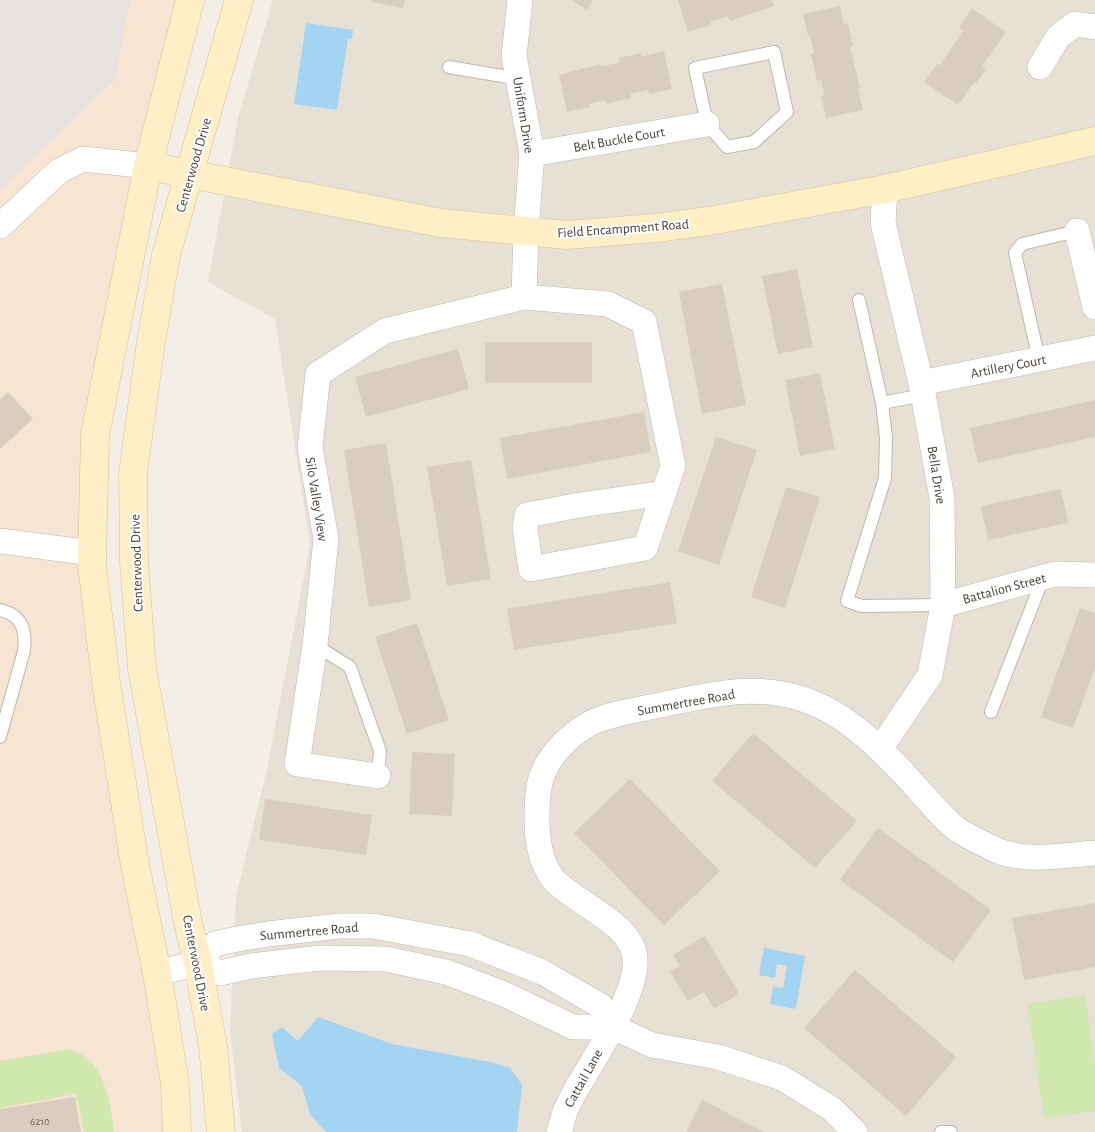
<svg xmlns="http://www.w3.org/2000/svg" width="1095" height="1132" viewBox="0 0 1095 1132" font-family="'Alegreya Sans',sans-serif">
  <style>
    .residential { fill: #e7e1d5 }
    .commercial { fill: #f6e5d2 }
    .green { fill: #d1e8af }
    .parking { fill: #e5e2df }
    .water { fill: #a3d4f1 }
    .building { fill: #d8cdbf }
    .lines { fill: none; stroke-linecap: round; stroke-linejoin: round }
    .lane-casing { stroke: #bfb7a9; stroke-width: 14 }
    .street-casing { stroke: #bfb7a9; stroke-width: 26 }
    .secondary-casing { stroke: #d4c196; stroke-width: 29 }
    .lane { stroke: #fff; stroke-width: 12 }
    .street { stroke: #fff; stroke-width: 25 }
    .secondary { stroke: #ffefc6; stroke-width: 28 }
    .labels { text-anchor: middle; stroke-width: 4; stroke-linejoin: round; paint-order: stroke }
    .number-label { font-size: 11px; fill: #6b6258 }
    .street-label { font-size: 14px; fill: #473f36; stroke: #fff }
  </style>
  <rect width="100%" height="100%" fill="#f3efe7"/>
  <polygon class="residential" points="273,0 1095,0 1095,1132 242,1132 230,1032 236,896 267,769 310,545 275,319 208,282 238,118"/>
  <polygon class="commercial" points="0,0 185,0 95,435 92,553 176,1132 0,1132"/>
  <g class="green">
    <polygon points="1085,995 1095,1063 1095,1111 1044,1118 1027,1004"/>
    <path d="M70,1049C75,1051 80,1053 84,1056C106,1070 111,1108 114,1132H84L76,1094L0,1108V1061Z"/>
  </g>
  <polygon class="parking" points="0,0 130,0 115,80 0,190"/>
  <g class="water">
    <polygon points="306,23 353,30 352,39 348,38 337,110 294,104"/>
    <polygon points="764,948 805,956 796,1009 770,1004 773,987 783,988 787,966 777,964 775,978 759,975"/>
    <polygon points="318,1017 392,1044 495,1063 510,1068 522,1085 517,1132 326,1132 310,1114 302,1086 279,1068 272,1034 282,1027 298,1041"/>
  </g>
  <g class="building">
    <polygon points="372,0 405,0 403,8 372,2"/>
    <polygon points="572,0 593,0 587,10"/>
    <polygon points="678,0 772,0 774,6 730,21 728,16 710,22 711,25 688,32"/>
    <polygon points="840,6 844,25 848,24 853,46 850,47 860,88 858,88 863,110 826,118 821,96 824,95 821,80 817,81 811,54 814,53 810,35 808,36 803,14"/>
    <polygon points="972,8 1006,32 982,66 986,69 976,83 974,82 958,105 924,82 937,64 940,65 963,31 959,28"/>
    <polygon points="664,51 672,89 649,94 648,90 630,94 631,98 607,104 606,100 589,104 589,107 567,112 559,75 600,64 601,67 620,62 619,58 641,53 641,57"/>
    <polygon points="797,269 813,347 778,354 762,276"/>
    <polygon points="722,284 746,405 702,414 679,292"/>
    <rect x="485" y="342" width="107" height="41"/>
    <polygon points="458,349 469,389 366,417 355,377"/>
    <polygon points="820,373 835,449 800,456 785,380"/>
    <polygon points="8,392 33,419 0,449 0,400"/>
    <polygon points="1095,400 1095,437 978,463 970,428"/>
    <polygon points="644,412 651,452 507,479 500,438"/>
    <polygon points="716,437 757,450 719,565 678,551"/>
    <polygon points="386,443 411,600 369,607 344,450"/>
    <polygon points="471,460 491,579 447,586 427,467"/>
    <polygon points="786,487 820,497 785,608 751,597"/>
    <polygon points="1061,489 1068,523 988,540 981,506"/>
    <polygon points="670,582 677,623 514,650 507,609"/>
    <polygon points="1080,608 1095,613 1095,667 1073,728 1041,717"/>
    <polygon points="417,623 449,720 407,734 375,637"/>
    <polygon points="753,733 857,821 815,868 712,781"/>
    <polygon points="412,752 455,754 452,816 409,814"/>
    <polygon points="630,779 720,871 664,925 574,833"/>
    <polygon points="265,799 372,815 366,855 259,840"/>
    <polygon points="878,828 991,910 953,962 840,880"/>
    <polygon points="1095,903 1095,967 1024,980 1012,918"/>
    <polygon points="705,936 739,994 714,1009 704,992 688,1001 670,972 680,966 673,955"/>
    <polygon points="855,970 956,1057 906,1116 804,1028"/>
    <polygon points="75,1097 81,1132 0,1132 0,1109"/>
    <polygon points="702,1100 764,1132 686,1132"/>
  </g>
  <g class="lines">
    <defs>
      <g id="lane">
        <polygon points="774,52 787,112 754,142 727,147 707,124 695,68"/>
        <polyline points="449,67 519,79"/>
        <polyline points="859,300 882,403 886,438 885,478 847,601 862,606 943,605"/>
        <polyline points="1039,360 1015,253 1022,244 1077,231"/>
        <polyline points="882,403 923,395"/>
        <path d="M0,610C23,615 26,631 24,651L0,737"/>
        <polyline points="315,645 350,667 380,751 378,776"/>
        <polyline points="991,712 1043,578"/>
        <polyline points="941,1132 951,1132"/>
      </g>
      <g id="street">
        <polyline points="520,0 514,56 532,154 526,231 524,297"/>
        <polyline points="1040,67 1058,37 1075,24 1095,27"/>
        <polyline points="532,154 707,124"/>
        <polyline points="0,226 59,171 83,159 148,166"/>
        <polyline points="1077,231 1095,307"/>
        <polyline points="921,383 1095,348"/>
        <polyline points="0,541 92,553"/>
        <polyline points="943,605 1055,574 1095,575"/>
        <polyline points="880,749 930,675 943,605 942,498 921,383 883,223 885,189"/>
        <polyline points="378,776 297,764 315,645 326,539 310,448 318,374 385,331 524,297 608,304 644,322 673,466 645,548 531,569 525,529 527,515 580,505 664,493"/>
        <polyline points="198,963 220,973 251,966 320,958 386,959 446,972 504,994 573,1027 613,1027 652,1045 718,1057 782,1078 832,1109 855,1132"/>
        <polyline points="157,973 198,963 215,944 237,939 268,934 339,926 373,926 470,944 542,972 601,1006 613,1027"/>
        <path d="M559,1132C562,1124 563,1115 567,1107C585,1069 638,999 635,959C633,923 576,904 554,880C541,864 537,840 537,820C537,804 537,788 543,773C551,753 570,735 589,724C606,715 627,712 645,708C675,702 704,695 734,692C813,685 856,723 907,777C922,793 937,812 954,827C964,835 984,844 996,850C1026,863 1063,855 1095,853"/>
      </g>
      <g id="secondary">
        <polyline points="148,166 441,223 567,235 655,228 709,221 885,189 1095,141"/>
        <polyline points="177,1132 175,1084 157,973 135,865 106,682 92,564 95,435 148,166 190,0"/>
        <polyline points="221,1132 213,1046 198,963 188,923 142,668 134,562 133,473 151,342 166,255 239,0"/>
      </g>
    </defs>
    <use href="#lane" class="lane-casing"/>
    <use href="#street" class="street-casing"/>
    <use href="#secondary" class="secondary-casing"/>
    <use href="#lane" class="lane"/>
    <use href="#street" class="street"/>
    <use href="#secondary" class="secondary"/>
  </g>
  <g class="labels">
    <g class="number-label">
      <text x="40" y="1125">6210</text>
    </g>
    <g class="street-label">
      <text transform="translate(524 115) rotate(81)" y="5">Uniform Drive</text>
      <text transform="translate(619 139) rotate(-10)" y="5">Belt Buckle Court</text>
      <text transform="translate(193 165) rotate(-74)" y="5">Centerwood Drive</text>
      <text transform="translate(623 228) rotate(-4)" y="5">Field Encampment Road</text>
      <text transform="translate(1008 366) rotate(-11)" y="5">Artillery Court</text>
      <text transform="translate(937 475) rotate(81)" y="5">Bella Drive</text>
      <text transform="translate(317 499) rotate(81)" y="5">Silo Valley View</text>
      <text transform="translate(136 563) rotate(-92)" y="5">Centerwood Drive</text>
      <text transform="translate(1004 588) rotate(-15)" y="5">Battalion Street</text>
      <text transform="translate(686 702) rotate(-10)" y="5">Summertree Road</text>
      <text transform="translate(309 931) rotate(-5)" y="5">Summertree Road</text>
      <text transform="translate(197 963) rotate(79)" y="5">Centerwood Drive</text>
      <text transform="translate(583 1078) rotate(-61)" y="5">Cattail Lane</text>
    </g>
  </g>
</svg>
